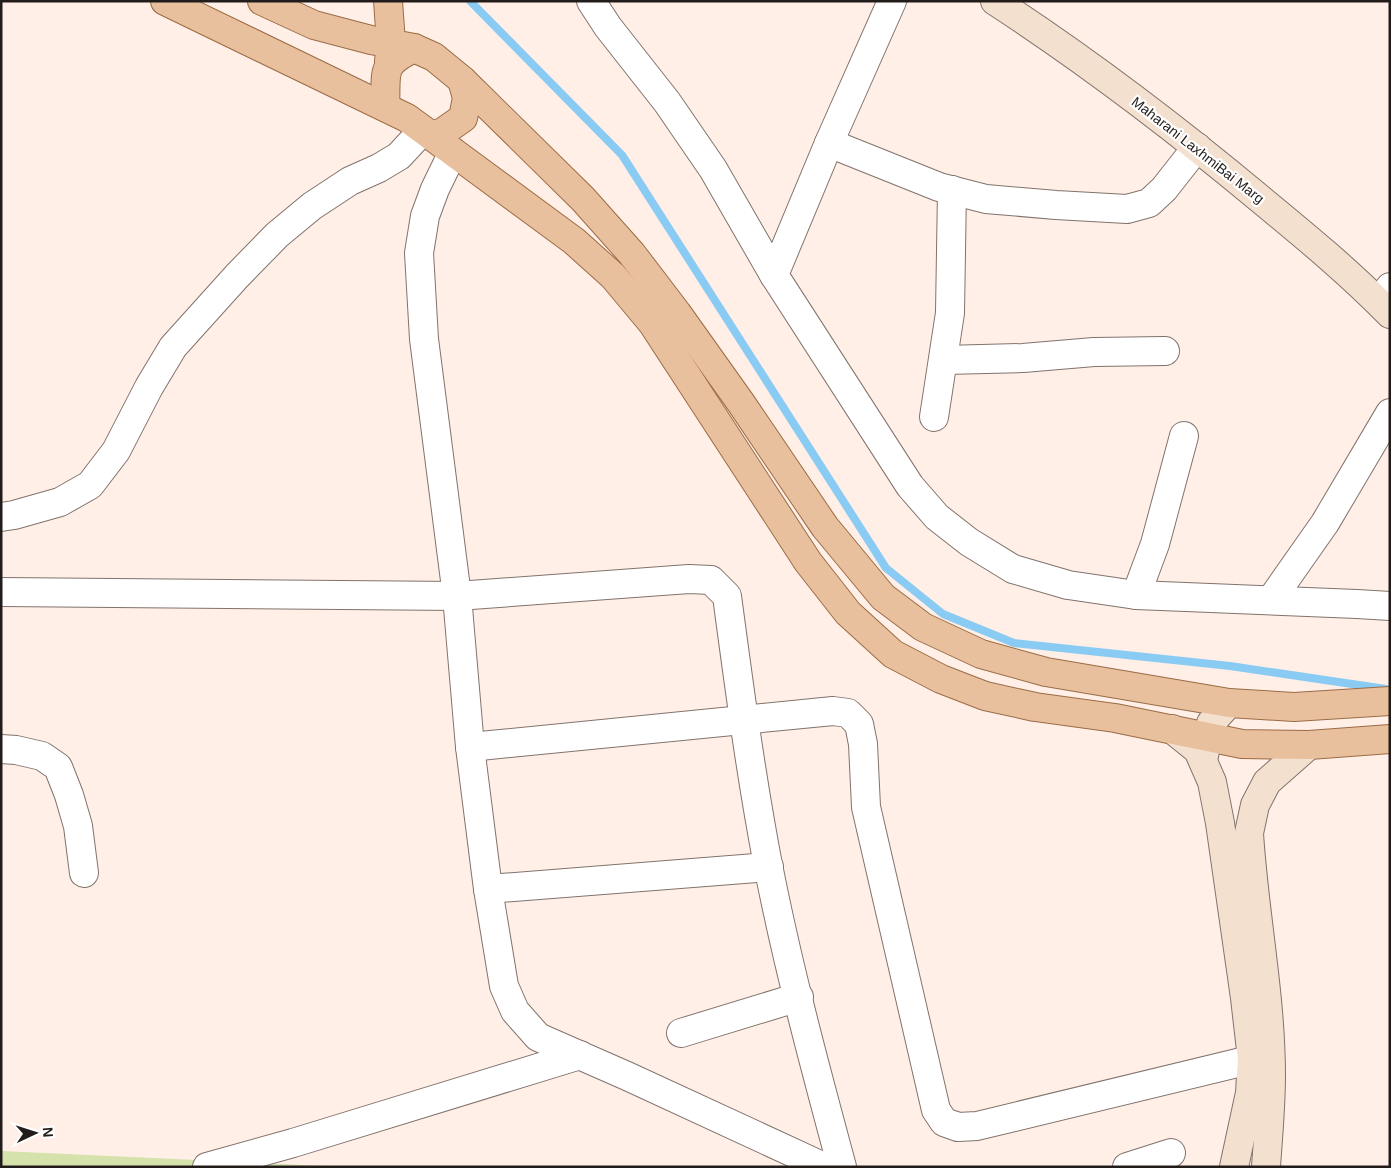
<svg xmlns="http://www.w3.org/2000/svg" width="1391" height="1168" viewBox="0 0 1391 1168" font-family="Arial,sans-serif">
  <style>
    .green { fill: #d5e2ac }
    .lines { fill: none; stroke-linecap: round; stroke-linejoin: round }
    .stream { stroke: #8acbf4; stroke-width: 8 }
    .street-casing { stroke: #81736c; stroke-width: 30 }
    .secondary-casing { stroke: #81736c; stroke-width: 30 }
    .primary-casing { stroke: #9a6c46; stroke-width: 30 }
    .street { stroke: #fff; stroke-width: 28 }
    .secondary { stroke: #f4e0cf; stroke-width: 28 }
    .primary { stroke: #e9c09e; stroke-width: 28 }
    .labels { text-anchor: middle; stroke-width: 4.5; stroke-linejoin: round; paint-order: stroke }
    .street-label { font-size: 14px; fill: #221d1a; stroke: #fff }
  </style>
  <rect width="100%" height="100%" fill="#ffefe7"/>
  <polygon class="green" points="1,1151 346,1167 1,1167"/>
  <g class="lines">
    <polyline class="stream" points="470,1 622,155 886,568 943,614 1014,643 1230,666 1386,689"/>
    <defs>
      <g id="street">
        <polyline points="591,1 608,27 667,102 713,169 774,275 910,486 937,517 969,542 1013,569 1068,585 1136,595 1357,604 1390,606"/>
        <polyline points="829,143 939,187 986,199 1056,205 1127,209 1149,203 1164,189 1197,147"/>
        <polyline points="453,152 435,189 425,216 419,253 424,339 457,596 470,747 488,889 504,986 515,1011 538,1037 627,1076 824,1167"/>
        <polyline points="774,275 829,143 892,1"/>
        <polyline points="1379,302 1390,287"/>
        <polyline points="944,360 1023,358 1094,352 1165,351"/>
        <polyline points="934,417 950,313 952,190"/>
        <polyline points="1,517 14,515 60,502 90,485 116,451 149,387 173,347 237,276 277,235 312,206 350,181 379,168 399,156 423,130"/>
        <path d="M1,592L457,596L689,579L711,580L727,596C739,686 751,776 768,865C788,967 815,1067 842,1167"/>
        <polyline points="1136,595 1155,544 1184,436"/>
        <polyline points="1271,600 1325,523 1390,413"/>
        <polyline points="470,747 833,711 848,713 859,724 863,744 866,807 936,1110 944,1122 958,1127 977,1126 1270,1055"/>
        <polyline points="1,749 16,750 42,756 58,767 69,795 78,826 84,873"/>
        <polyline points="488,889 769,867"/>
        <polyline points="681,1033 799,997"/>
        <polyline points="207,1167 293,1143 580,1055"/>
        <polyline points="1127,1167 1171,1153"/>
      </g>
      <g id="secondary">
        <path d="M995,1C1087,61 1175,128 1259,198C1304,235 1349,272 1390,314"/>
        <polyline points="1172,729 1198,750 1212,782 1220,823 1245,998 1252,1059 1250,1093 1234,1167"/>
        <polyline points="1203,760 1211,723 1229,703"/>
        <path d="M1266,1167C1268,1137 1271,1106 1271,1076C1271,994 1254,914 1249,833L1255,805L1267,782L1309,745"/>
      </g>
      <g id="primary">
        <polyline points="165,1 407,118 574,241 613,276 653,324 808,562 848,613 893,654 941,679 985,696 1035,707 1115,718 1242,744 1309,745 1390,739"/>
        <polyline points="262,1 314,25 371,40 414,48 434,57 462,80 583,199 632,254 677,313 741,403 825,527 883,597 923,627 981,654 1046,672 1229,703 1294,707 1390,701"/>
        <polyline points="388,1 391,43 389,61"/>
        <path d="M385,107C387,72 379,65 414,48"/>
        <polyline points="432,136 443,132 463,118 467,98 462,80"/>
      </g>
    </defs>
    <use href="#street" class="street-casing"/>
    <use href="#secondary" class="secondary-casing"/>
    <use href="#primary" class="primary-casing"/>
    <use href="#street" class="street"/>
    <use href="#secondary" class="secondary"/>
    <use href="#primary" class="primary"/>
  </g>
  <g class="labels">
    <g class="street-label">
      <text transform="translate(1198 150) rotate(38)" y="5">Maharani LaxhmiBai Marg</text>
    </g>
  </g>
  <rect width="1391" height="1168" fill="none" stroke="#221d1a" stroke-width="5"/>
  <g transform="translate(35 1133) rotate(86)" stroke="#ffffff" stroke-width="4" paint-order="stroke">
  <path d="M0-4L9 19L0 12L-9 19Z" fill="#221d1a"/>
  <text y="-8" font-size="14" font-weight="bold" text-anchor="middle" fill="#221d1a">N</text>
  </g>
</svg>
